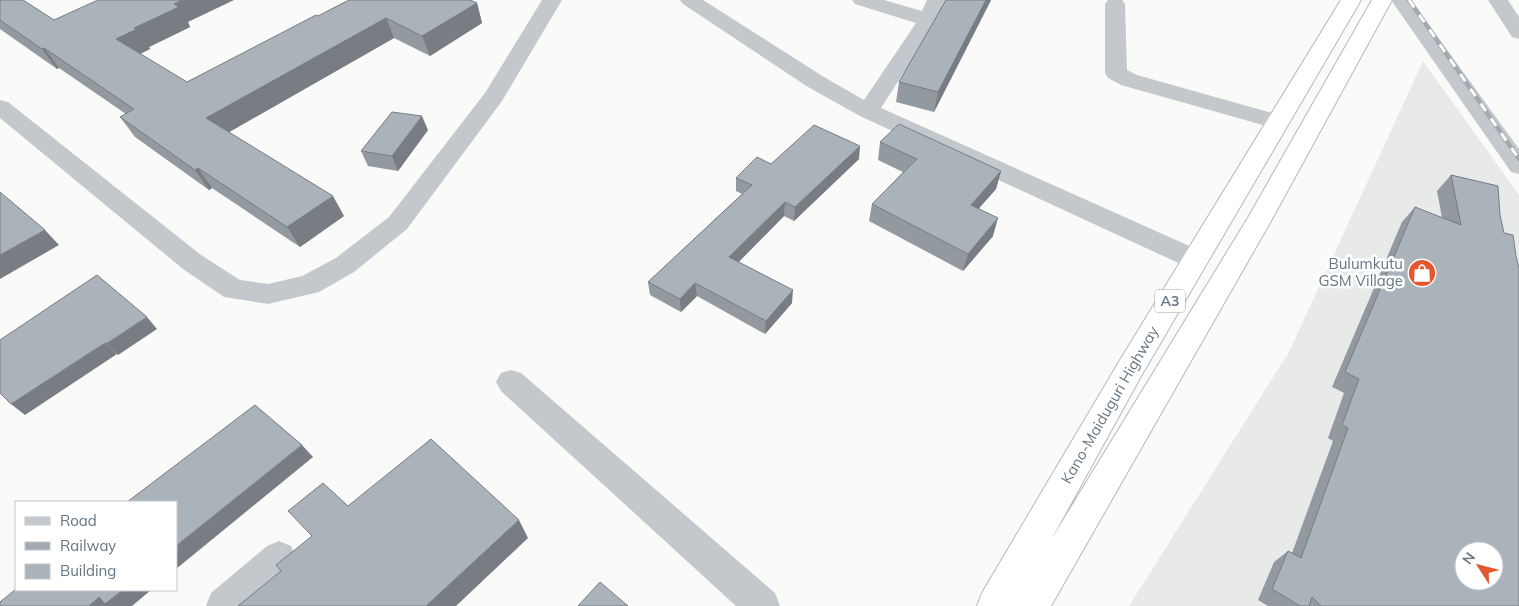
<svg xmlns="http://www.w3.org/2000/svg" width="1519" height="606" viewBox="0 0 1519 606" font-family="Mulish,sans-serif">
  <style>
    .built { fill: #e8e9e9; fill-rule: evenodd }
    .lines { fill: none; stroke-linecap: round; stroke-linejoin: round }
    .highway-casing { stroke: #b4b9bd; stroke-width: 2 }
    .minor { fill: #c3c8cc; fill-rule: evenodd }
    .highway { fill: #fff; fill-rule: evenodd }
    .rail-casing { stroke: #a2aab0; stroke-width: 4.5 }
    .rail { stroke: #fff; stroke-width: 3; stroke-dasharray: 9; stroke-linecap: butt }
    .wall { fill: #929a9f }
    .shaded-wall { fill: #777d82 }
    .building { fill: #aab3b9; stroke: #777d82; fill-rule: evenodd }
    .labels { text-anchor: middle; stroke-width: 5; stroke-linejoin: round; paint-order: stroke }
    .shield { fill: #fff; stroke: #939fa8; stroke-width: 1 }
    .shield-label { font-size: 14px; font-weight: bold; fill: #657683 }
    .poi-label { font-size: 15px; fill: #657683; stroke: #fff; text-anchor: end }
    .street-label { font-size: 15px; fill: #657683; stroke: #fff }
  </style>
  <rect width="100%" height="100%" fill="#fafaf8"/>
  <path class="built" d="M1423,61L1519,195V606H1129L1289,352ZM1464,551H1494V581H1464Z"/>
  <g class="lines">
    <defs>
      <polygon id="highway" points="1341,0 1361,0 1140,378 1051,540 1249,216 1372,0 1392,0 1271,221 1051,606 977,606 982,593 1120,360"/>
    </defs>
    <use href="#highway" class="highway-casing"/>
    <g class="minor">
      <polygon points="542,0 562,0 502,101 407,229 354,272 319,292 268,304 224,297 183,269 0,118 0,100 8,102 201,255 240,280 268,284 302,276 336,258 389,217 485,93"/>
      <polygon points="680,0 703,0 824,77 864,100 916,23 855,4 852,0 884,0 922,11 927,0 947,0 937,21 881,108 1205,253 1209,260 1205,267 1196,270 1187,267 860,116 808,87 683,4"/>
      <polygon points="1108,0 1122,0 1125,4 1127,70 1137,75 1286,117 1289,122 1286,127 1278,129 1270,127 1121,85 1108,78 1105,73 1105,4"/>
      <polygon points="1391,0 1411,0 1519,149 1519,174 1511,172"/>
      <polygon points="1488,0 1508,0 1519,17 1519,39 1512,37"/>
      <polygon points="511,370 521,373 775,593 780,606 736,606 501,391 496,382 501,373"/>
      <polygon points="279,541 291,546 296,558 291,570 251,606 206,606 211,593 267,546"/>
    </g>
    <use href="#highway" class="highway"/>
    <defs>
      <polyline id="rail" points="1409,0 1519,159"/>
    </defs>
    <use href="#rail" class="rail-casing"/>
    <use href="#rail" class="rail"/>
  </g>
  <g class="wall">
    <polygon points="0,0 24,1 54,20 188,22 190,27 149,47 150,49 140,54 187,82 318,16 349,0 472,0 471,0 477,3 482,23 430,56 394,38 229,132 344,216 300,247 212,188 209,190 135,137 120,117 126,114 59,68 57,69 0,29"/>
    <polygon points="946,0 991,0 934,112 896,102 899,82"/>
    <polygon points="428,130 398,171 368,166 361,151"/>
    <polygon points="880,142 1001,171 996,189 979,208 993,236 963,271 869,221 872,204 903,172 878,160"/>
    <polygon points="859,159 794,221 784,216 738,262 792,303 765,334 697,296 681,312 650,295 648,282 742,194 736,191 736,178"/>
    <polygon points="1451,175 1498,186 1519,606 1268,606 1258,600 1274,562 1288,551 1292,553 1333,441 1328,438 1344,393 1332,387 1402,222 1415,207 1442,218 1437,191"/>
  </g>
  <g class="shaded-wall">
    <polygon points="182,0 234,0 188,22 190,27 149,47 150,49 130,59 116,39 174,4"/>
    <polygon points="986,0 991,0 934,112 938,92"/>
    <polygon points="477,3 482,23 430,56 422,36"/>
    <polygon points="386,18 394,38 219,138 206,118"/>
    <polygon points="44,48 59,68 57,69 42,49"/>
    <polygon points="422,116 428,130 398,171 392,156"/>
    <polygon points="860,146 859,159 794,221 795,207"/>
    <polygon points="198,168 212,188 209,190 195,170"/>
    <polygon points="1001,171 996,189 966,223 971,205"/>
    <polygon points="333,196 344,216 300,247 287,227"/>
    <polygon points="785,202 784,216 730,271 729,257"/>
    <polygon points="998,218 993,236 963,271 968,254"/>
    <polygon points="45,230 59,245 0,279 0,255"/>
    <polygon points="695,283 697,296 681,312 680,299"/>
    <polygon points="793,290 792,303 765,334 766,321"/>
    <polygon points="147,317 157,329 118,355 106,344"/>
    <polygon points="105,343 117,354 25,415 11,404"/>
    <polygon points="302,445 313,457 176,569 176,546"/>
    <polygon points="519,520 528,538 456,606 426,606"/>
    <polygon points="123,590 151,590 132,606 89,606 99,597"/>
  </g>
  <g class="building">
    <polygon points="0,0 23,0 54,20 98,0 182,0 174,4 179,7 134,28 137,29 116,39 187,82 316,15 318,16 349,0 470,0 477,3 422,36 386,18 206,118 333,196 287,227 198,168 195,170 120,117 134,109 44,48 42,49 0,20"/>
    <polygon points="946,0 986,0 938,92 899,82"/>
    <polygon points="392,112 422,116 392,156 361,151"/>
    <polygon points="899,124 1001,171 971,205 998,218 968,254 872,204 917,159 880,142"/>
    <polygon points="814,125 860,146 795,207 785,202 729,257 793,290 766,321 695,283 680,299 648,282 752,185 736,178 757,157 771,164"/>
    <path d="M1451,175L1498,186L1500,215L1504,233L1513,235L1516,256L1519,268V606H1321L1312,597L1309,606H1300L1272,589L1288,551L1301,558L1348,428L1342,425L1359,379L1345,372L1415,207L1461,225ZM1464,551H1494V581H1464Z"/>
    <polygon points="0,192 45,230 0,255"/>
    <polygon points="97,275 147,317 106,344 105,343 11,404 0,393 0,340"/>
    <polygon points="255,405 302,445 176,546 176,502 127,502"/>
    <polygon points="431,439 519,520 426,606 238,606 281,571 276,565 312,536 288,511 323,483 348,506"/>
    <polygon points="600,582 628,606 578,606"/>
    <polygon points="16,589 16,590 123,590 105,604 99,597 89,606 0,606 0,602"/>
  </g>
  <defs>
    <symbol id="shop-disc" viewBox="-11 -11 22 22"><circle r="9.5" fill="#e4572e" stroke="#fff"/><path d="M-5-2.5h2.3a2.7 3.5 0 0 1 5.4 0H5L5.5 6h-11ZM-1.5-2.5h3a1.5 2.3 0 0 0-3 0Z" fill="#fff"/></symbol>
  </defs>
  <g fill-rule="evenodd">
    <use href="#shop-disc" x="1406" y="257" width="32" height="32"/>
  </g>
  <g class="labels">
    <rect class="shield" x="1155" y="289.5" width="30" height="23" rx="4"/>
    <g class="shield-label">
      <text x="1170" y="306">A3</text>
    </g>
    <g class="poi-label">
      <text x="1403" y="269">Bulumkutu<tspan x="1403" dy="17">GSM Village</tspan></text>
    </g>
    <g class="street-label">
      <text transform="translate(1110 405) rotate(-60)" y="5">Kano-Maiduguri Highway</text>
    </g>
  </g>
  <rect x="15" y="501" width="162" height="90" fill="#ffffff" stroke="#c1c8cd"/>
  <rect x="25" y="517" width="25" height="8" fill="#c3c8cc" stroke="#c1c8cd"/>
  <text x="60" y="526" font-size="15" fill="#657683">Road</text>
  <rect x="25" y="542" width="25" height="8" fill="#a2aab0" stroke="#c1c8cd"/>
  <text x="60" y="551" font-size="15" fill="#657683">Railway</text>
  <rect x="25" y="564" width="25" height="15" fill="#aab3b9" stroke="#c1c8cd"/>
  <text x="60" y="576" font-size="15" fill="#657683">Building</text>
  <g transform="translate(1479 566) rotate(306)"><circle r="24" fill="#ffffff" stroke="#c1c8cd"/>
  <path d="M0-4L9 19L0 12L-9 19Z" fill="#e4572e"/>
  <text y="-8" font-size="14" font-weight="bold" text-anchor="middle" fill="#657683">N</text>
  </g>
</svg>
